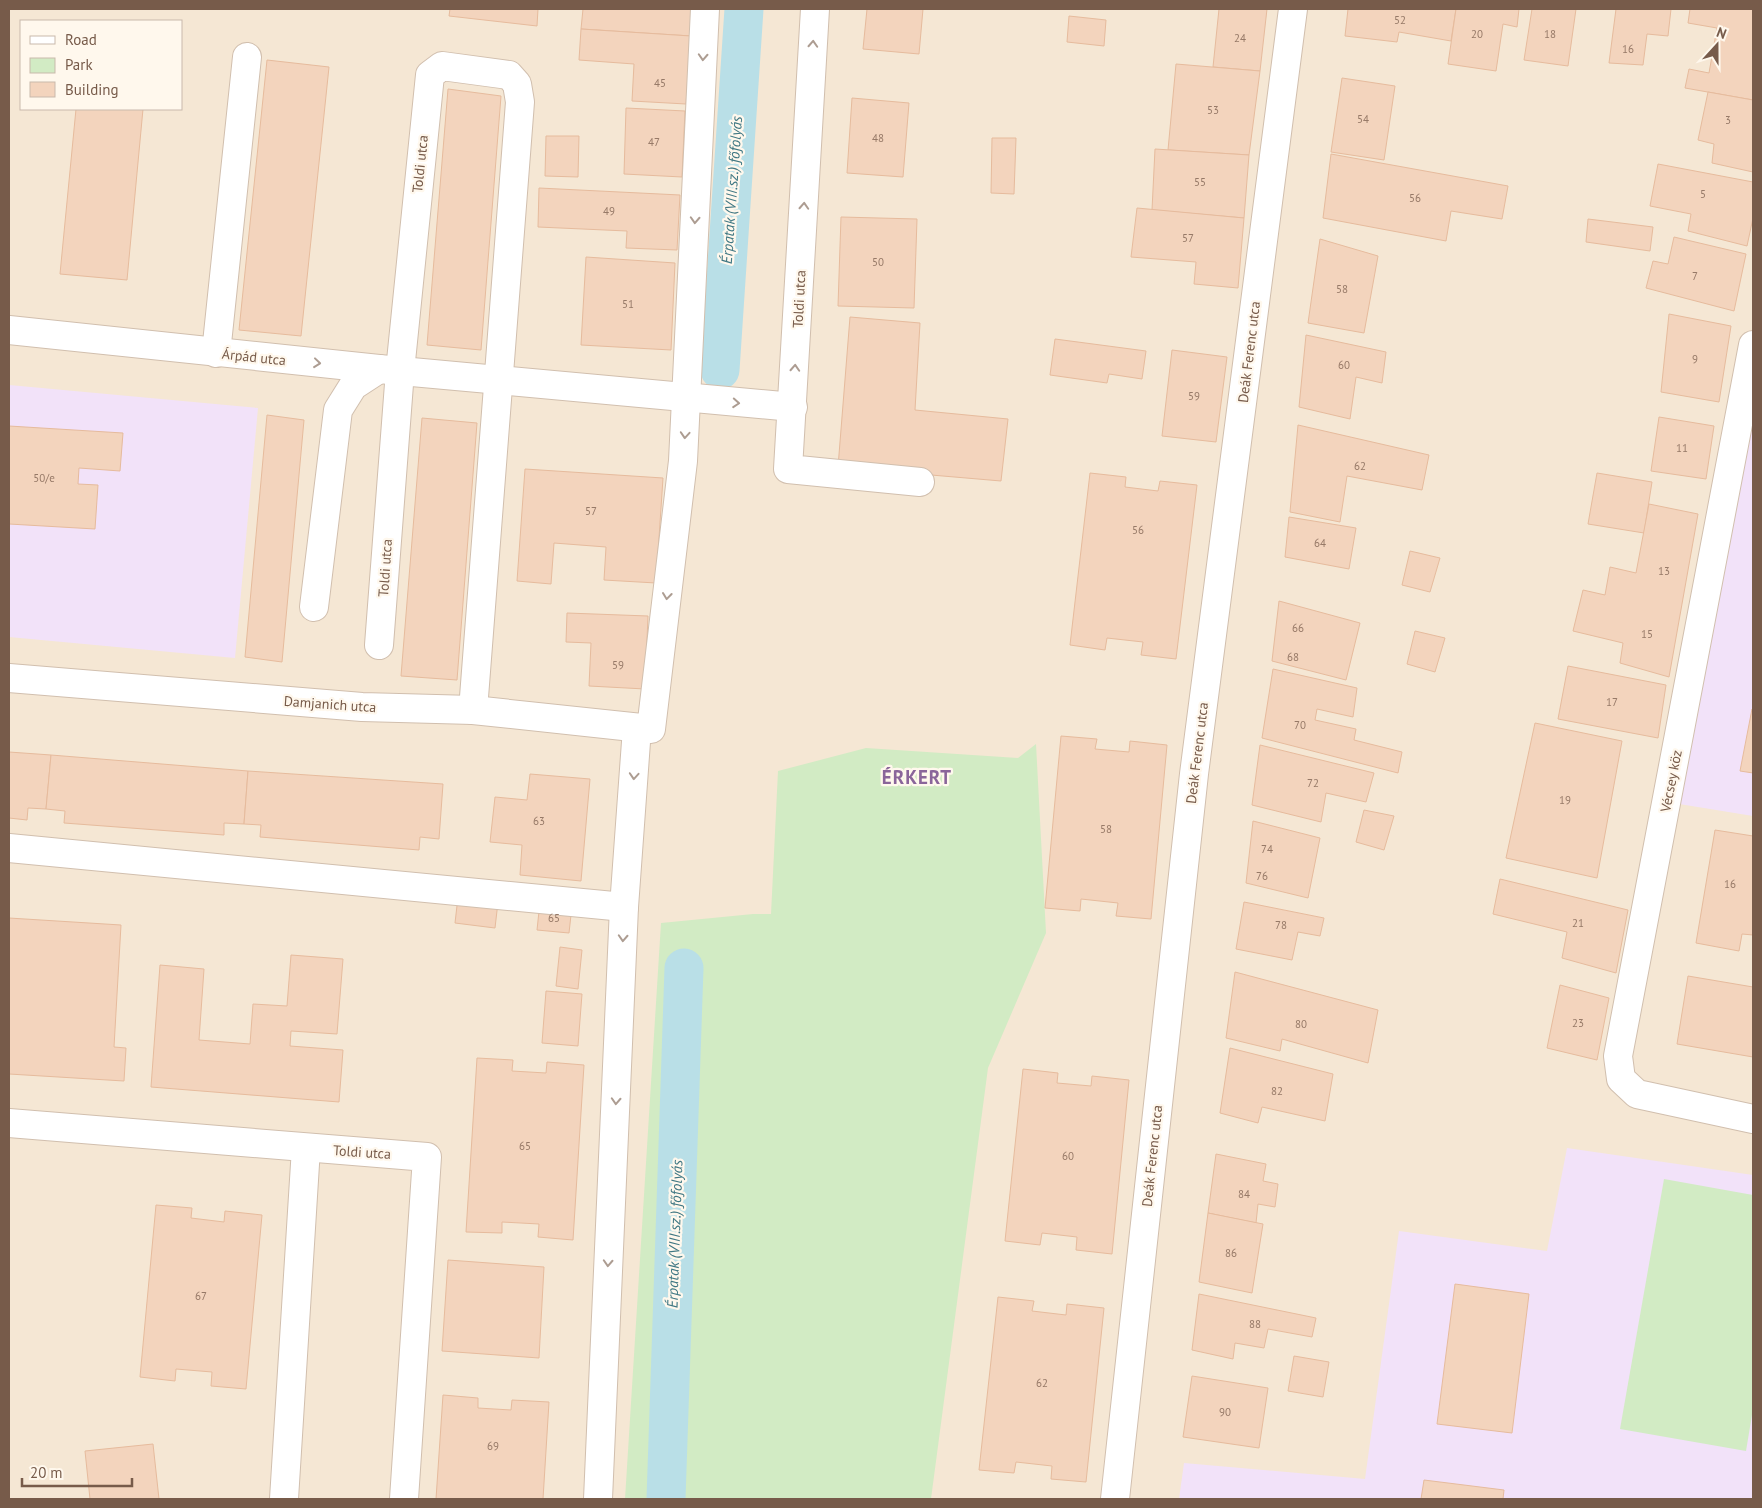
<svg xmlns="http://www.w3.org/2000/svg" width="1762" height="1508" viewBox="0 0 1762 1508" font-family="'PT Sans',sans-serif">
  <style>
    .residential { fill: #f5e7d4; fill-rule: evenodd }
    .education { fill: #f2e2f9 }
    .green { fill: #d2ebc4 }
    .lines { fill: none; stroke-linecap: round; stroke-linejoin: round }
    .canal { stroke: #b9dfe7; stroke-width: 39 }
    .building { fill: #f3d4bd; stroke: #e6bb9d }
    .minor-casing { stroke: #d1bfae; stroke-width: 30 }
    .minor { stroke: #fff; stroke-width: 28 }
    .oneway { stroke: #ad9d92 }
    .labels { text-anchor: middle; stroke-width: 4.5; stroke-linejoin: round; paint-order: stroke }
    .number-label { font-size: 11px; fill: #967967 }
    .street-label { font-size: 14px; fill: #775b4a; stroke: #fff8ed }
    .water-label { font-size: 15px; font-style: italic; fill: #3f7783; stroke: #fff8ed }
    .district-label { font-size: 19px; font-weight: bold; letter-spacing: 1px; fill: #8a659a; stroke: #fff8ed }
  </style>
  <rect width="100%" height="100%" fill="#fdf5e6"/>
  <path class="residential" d="M9,9H1753V1499H9ZM21,21H181V109H21Z"/>
  <g class="education">
    <polygon points="1753,345 1753,816 1667,802"/>
    <polygon points="9,385 258,408 235,658 9,637"/>
    <polygon points="1567,1148 1753,1175 1753,1499 1179,1499 1184,1463 1365,1479 1399,1231 1547,1251"/>
  </g>
  <g class="green">
    <polygon points="1036,744 1046,933 988,1068 931,1499 625,1499 661,923 753,914 771,914 778,771 866,748 1018,758"/>
    <polygon points="1664,1179 1753,1195 1753,1409 1746,1451 1620,1429"/>
  </g>
  <g class="lines">
    <g class="canal">
      <polyline points="720,370 744,9"/>
      <polyline points="666,1499 684,968"/>
    </g>
  </g>
  <g class="building">
    <polygon points="450,9 538,9 537,26 449,16"/>
    <polygon points="583,9 692,9 691,36 581,29"/>
    <polygon points="867,9 923,9 919,54 863,49"/>
    <polygon points="1219,9 1267,9 1260,71 1213,67"/>
    <polygon points="1348,9 1456,9 1451,41 1399,32 1397,42 1345,36"/>
    <polygon points="1456,9 1519,9 1517,27 1503,24 1496,71 1448,64"/>
    <polygon points="1532,9 1576,9 1568,66 1524,60"/>
    <polygon points="1616,9 1671,9 1668,36 1647,34 1643,65 1609,63"/>
    <polygon points="1690,9 1753,9 1753,100 1685,88 1689,69 1709,73 1717,28 1688,23"/>
    <polygon points="1069,16 1106,20 1104,46 1067,42"/>
    <polygon points="581,29 691,36 686,104 632,101 634,64 579,60"/>
    <polygon points="267,60 329,67 301,336 239,330"/>
    <polygon points="1176,64 1260,71 1249,155 1168,150"/>
    <polygon points="1342,78 1395,86 1384,160 1331,152"/>
    <polygon points="448,89 501,96 481,350 427,345"/>
    <polygon points="1708,92 1753,100 1753,172 1712,163 1714,144 1698,140"/>
    <polygon points="852,98 909,103 903,177 847,173"/>
    <polygon points="626,108 685,111 682,177 624,174"/>
    <polygon points="76,109 143,109 127,280 60,274"/>
    <polygon points="546,136 579,136 578,177 545,176"/>
    <polygon points="992,138 1016,138 1014,194 991,193"/>
    <polygon points="1155,149 1249,155 1244,218 1152,210"/>
    <polygon points="1331,154 1508,186 1502,219 1451,211 1446,241 1323,218"/>
    <polygon points="1658,164 1753,182 1753,218 1747,246 1688,231 1691,214 1650,206"/>
    <polygon points="539,188 680,195 677,250 626,248 627,231 538,227"/>
    <polygon points="1137,208 1244,218 1238,288 1194,284 1196,262 1131,257"/>
    <polygon points="841,217 917,219 914,308 838,306"/>
    <polygon points="1588,219 1653,227 1650,251 1586,242"/>
    <polygon points="1674,237 1746,254 1734,311 1646,288 1653,261 1668,264"/>
    <polygon points="1320,239 1378,256 1364,333 1308,323"/>
    <polygon points="586,257 675,263 671,350 581,345"/>
    <polygon points="1669,314 1731,326 1719,402 1661,392"/>
    <polygon points="850,317 920,323 915,410 1008,419 1001,481 838,467"/>
    <polygon points="1306,335 1386,352 1382,383 1356,377 1350,419 1299,407"/>
    <polygon points="1055,339 1146,351 1142,379 1109,374 1107,383 1050,375"/>
    <polygon points="1172,350 1227,357 1216,442 1162,436"/>
    <polygon points="267,415 304,420 282,662 245,657"/>
    <polygon points="1659,417 1714,426 1706,479 1651,471"/>
    <polygon points="422,418 477,423 457,680 401,676"/>
    <polygon points="1298,425 1429,455 1422,490 1347,476 1340,522 1290,512"/>
    <polygon points="9,426 123,433 120,471 79,468 78,484 98,485 95,529 9,524"/>
    <polygon points="525,469 663,478 656,583 604,580 606,547 554,543 551,584 517,581"/>
    <polygon points="1090,473 1126,477 1125,487 1158,491 1160,481 1197,485 1176,659 1141,655 1143,642 1107,638 1105,650 1070,645"/>
    <polygon points="1597,473 1652,482 1644,533 1588,524"/>
    <polygon points="1649,504 1698,514 1669,677 1620,663 1623,643 1573,631 1583,590 1605,595 1610,567 1636,573"/>
    <polygon points="1289,517 1356,528 1349,569 1285,557"/>
    <polygon points="1410,551 1440,558 1430,592 1402,585"/>
    <polygon points="1279,601 1360,623 1346,680 1272,661"/>
    <polygon points="567,613 648,616 645,689 589,686 591,643 566,642"/>
    <polygon points="1415,631 1445,638 1435,672 1407,664"/>
    <polygon points="1568,666 1666,685 1658,738 1558,719"/>
    <polygon points="1273,669 1357,688 1353,717 1317,709 1315,720 1356,729 1354,740 1402,752 1398,773 1262,738"/>
    <polygon points="1752,709 1753,709 1753,773 1740,771"/>
    <polygon points="1535,723 1622,741 1597,878 1506,858"/>
    <polygon points="1061,736 1097,739 1095,749 1129,752 1130,741 1167,745 1151,919 1116,916 1118,903 1081,899 1080,911 1045,908"/>
    <polygon points="1260,745 1374,773 1366,802 1326,793 1321,822 1252,805"/>
    <polygon points="9,752 51,755 46,809 28,808 27,820 9,818"/>
    <polygon points="51,755 248,771 244,824 224,823 224,835 64,823 65,811 46,809"/>
    <polygon points="248,771 443,784 439,839 420,837 419,850 260,837 261,825 244,824"/>
    <polygon points="530,774 590,779 581,881 520,875 522,845 490,842 495,797 527,800"/>
    <polygon points="1364,810 1394,816 1384,850 1356,842"/>
    <polygon points="1253,821 1320,838 1308,898 1246,883"/>
    <polygon points="1715,830 1753,836 1753,935 1742,934 1739,951 1696,943"/>
    <polygon points="1500,879 1628,910 1616,973 1562,958 1567,932 1493,914"/>
    <polygon points="458,897 498,902 495,928 455,923"/>
    <polygon points="540,902 572,906 569,933 537,930"/>
    <polygon points="1244,902 1324,918 1320,936 1298,932 1292,960 1236,949"/>
    <polygon points="9,918 121,925 114,1047 126,1048 124,1081 9,1074"/>
    <polygon points="560,947 582,950 578,989 556,986"/>
    <polygon points="291,955 343,959 337,1034 291,1031 290,1046 343,1050 339,1102 151,1087 160,965 204,969 199,1040 250,1044 253,1004 287,1006"/>
    <polygon points="1235,972 1378,1010 1368,1063 1282,1039 1280,1051 1226,1038"/>
    <polygon points="1688,976 1753,987 1753,1057 1677,1044"/>
    <polygon points="1560,985 1609,998 1597,1060 1547,1048"/>
    <polygon points="546,991 582,994 578,1046 542,1043"/>
    <polygon points="1230,1048 1333,1074 1325,1121 1262,1107 1258,1123 1220,1113"/>
    <polygon points="477,1058 513,1060 512,1071 546,1073 547,1062 584,1065 573,1240 538,1237 539,1224 502,1222 502,1233 466,1232"/>
    <polygon points="1023,1069 1058,1073 1057,1083 1091,1086 1092,1076 1129,1080 1112,1254 1076,1250 1077,1237 1042,1233 1040,1245 1005,1241"/>
    <polygon points="1216,1154 1266,1164 1263,1181 1278,1184 1275,1207 1258,1204 1256,1223 1208,1213"/>
    <polygon points="156,1205 192,1208 191,1218 224,1222 225,1211 262,1215 246,1389 211,1386 212,1372 176,1369 175,1381 140,1377"/>
    <polygon points="1208,1213 1263,1224 1252,1293 1199,1282"/>
    <polygon points="448,1260 544,1267 539,1358 442,1351"/>
    <polygon points="1455,1284 1529,1294 1512,1433 1437,1424"/>
    <polygon points="1199,1294 1316,1318 1312,1337 1268,1329 1264,1348 1235,1343 1233,1359 1192,1350"/>
    <polygon points="998,1297 1034,1301 1032,1311 1066,1315 1067,1304 1104,1308 1086,1482 1051,1479 1052,1466 1016,1462 1014,1473 979,1470"/>
    <polygon points="1294,1356 1329,1362 1323,1397 1288,1391"/>
    <polygon points="1192,1376 1268,1388 1259,1448 1183,1437"/>
    <polygon points="443,1395 478,1398 478,1408 511,1410 512,1400 549,1402 543,1499 436,1499"/>
    <polygon points="153,1444 159,1499 90,1499 85,1451"/>
    <polygon points="1424,1480 1504,1490 1503,1499 1421,1499"/>
  </g>
  <g class="lines">
    <defs>
      <g id="minor">
        <polyline points="815,9 788,469 920,482"/>
        <polyline points="9,330 379,369 793,407"/>
        <polyline points="1753,345 1618,1056 1621,1079 1637,1094 1753,1119"/>
        <polyline points="216,353 247,57"/>
        <polyline points="314,607 338,410 353,386 379,369"/>
        <polyline points="379,645 400,371 430,75 442,66 509,75 517,84 520,102 473,710"/>
        <polyline points="9,678 362,707 473,710 651,729 683,461 705,9"/>
        <polyline points="9,848 624,907"/>
        <polyline points="9,1123 427,1157 404,1499"/>
        <polyline points="284,1499 306,1148"/>
        <polyline points="598,1499 624,907 637,728"/>
        <polyline points="1115,1499 1194,774 1293,9"/>
      </g>
    </defs>
    <use href="#minor" class="minor-casing"/>
    <use href="#minor" class="minor"/>
  </g>
  <defs><path id="oneway-chevron" d="M-2-3.5L2.5 0L-2 3.5" fill="none" stroke-width="1.6" stroke-linecap="round" stroke-linejoin="round" transform="scale(1.25)"/></defs>
  <g class="oneway">
    <use href="#oneway-chevron" transform="translate(813 44) rotate(-87)"/>
    <use href="#oneway-chevron" transform="translate(703 57) rotate(93)"/>
    <use href="#oneway-chevron" transform="translate(804 206) rotate(-87)"/>
    <use href="#oneway-chevron" transform="translate(695 220) rotate(93)"/>
    <use href="#oneway-chevron" transform="translate(317 363) rotate(6)"/>
    <use href="#oneway-chevron" transform="translate(795 368) rotate(-87)"/>
    <use href="#oneway-chevron" transform="translate(736 403) rotate(4)"/>
    <use href="#oneway-chevron" transform="translate(685 435) rotate(94)"/>
    <use href="#oneway-chevron" transform="translate(667 596) rotate(97)"/>
    <use href="#oneway-chevron" transform="translate(634 776) rotate(94)"/>
    <use href="#oneway-chevron" transform="translate(623 938) rotate(93)"/>
    <use href="#oneway-chevron" transform="translate(616 1101) rotate(93)"/>
    <use href="#oneway-chevron" transform="translate(608 1263) rotate(93)"/>
  </g>
  <g class="labels">
    <g class="number-label">
      <text x="1400" y="24">52</text>
      <text x="1477" y="38">20</text>
      <text x="1550" y="38">18</text>
      <text x="1240" y="42">24</text>
      <text x="1628" y="53">16</text>
      <text x="660" y="87">45</text>
      <text x="1213" y="114">53</text>
      <text x="1363" y="123">54</text>
      <text x="1728" y="124">3</text>
      <text x="878" y="142">48</text>
      <text x="654" y="146">47</text>
      <text x="1200" y="186">55</text>
      <text x="1703" y="198">5</text>
      <text x="1415" y="202">56</text>
      <text x="609" y="215">49</text>
      <text x="1188" y="242">57</text>
      <text x="878" y="266">50</text>
      <text x="1695" y="280">7</text>
      <text x="1342" y="293">58</text>
      <text x="628" y="308">51</text>
      <text x="1695" y="363">9</text>
      <text x="1344" y="369">60</text>
      <text x="1194" y="400">59</text>
      <text x="1682" y="452">11</text>
      <text x="1360" y="470">62</text>
      <text x="44" y="482">50/e</text>
      <text x="591" y="515">57</text>
      <text x="1138" y="534">56</text>
      <text x="1320" y="547">64</text>
      <text x="1664" y="575">13</text>
      <text x="1298" y="632">66</text>
      <text x="1647" y="638">15</text>
      <text x="1293" y="661">68</text>
      <text x="618" y="669">59</text>
      <text x="1612" y="706">17</text>
      <text x="1300" y="729">70</text>
      <text x="1313" y="787">72</text>
      <text x="1565" y="804">19</text>
      <text x="539" y="825">63</text>
      <text x="1106" y="833">58</text>
      <text x="1267" y="853">74</text>
      <text x="1262" y="880">76</text>
      <text x="1730" y="888">16</text>
      <text x="554" y="922">65</text>
      <text x="1578" y="927">21</text>
      <text x="1281" y="929">78</text>
      <text x="1578" y="1027">23</text>
      <text x="1301" y="1028">80</text>
      <text x="1277" y="1095">82</text>
      <text x="525" y="1150">65</text>
      <text x="1068" y="1160">60</text>
      <text x="1244" y="1198">84</text>
      <text x="1231" y="1257">86</text>
      <text x="201" y="1300">67</text>
      <text x="1255" y="1328">88</text>
      <text x="1042" y="1387">62</text>
      <text x="1225" y="1416">90</text>
      <text x="493" y="1450">69</text>
    </g>
    <g class="street-label">
      <text transform="translate(420 164) rotate(-84)" y="5">Toldi utca</text>
      <text transform="translate(799 299) rotate(-87)" y="5">Toldi utca</text>
      <text transform="translate(1249 352) rotate(-83)" y="5">Deák Ferenc utca</text>
      <text transform="translate(254 357) rotate(6)" y="5">Árpád utca</text>
      <text transform="translate(385 568) rotate(-86)" y="5">Toldi utca</text>
      <text transform="translate(330 704) rotate(4)" y="5">Damjanich utca</text>
      <text transform="translate(1197 753) rotate(-83)" y="5">Deák Ferenc utca</text>
      <text transform="translate(1671 781) rotate(-79)" y="5">Vécsey köz</text>
      <text transform="translate(362 1152) rotate(4)" y="5">Toldi utca</text>
      <text transform="translate(1152 1156) rotate(-84)" y="5">Deák Ferenc utca</text>
    </g>
    <g class="water-label">
      <text transform="translate(732 190) rotate(-86)" y="5">Érpatak (VIII.sz.) főfolyás</text>
      <text transform="translate(675 1234) rotate(-88)" y="5">Érpatak (VIII.sz.) főfolyás</text>
    </g>
    <g class="district-label">
      <text x="917" y="784">ÉRKERT</text>
    </g>
  </g>
  <rect width="1762" height="1508" fill="none" stroke="#775b4a" stroke-width="20"/>
  <rect x="20" y="20" width="162" height="90" fill="#fff8ed" stroke="#c9b9ac"/>
  <rect x="30" y="36" width="25" height="8" fill="#ffffff" stroke="#c9b9ac"/>
  <text x="65" y="45" font-size="15" fill="#775b4a">Road</text>
  <rect x="30" y="58" width="25" height="15" fill="#d2ebc4" stroke="#c9b9ac"/>
  <text x="65" y="70" font-size="15" fill="#775b4a">Park</text>
  <rect x="30" y="82" width="25" height="15" fill="#f3d4bd" stroke="#c9b9ac"/>
  <text x="65" y="95" font-size="15" fill="#775b4a">Building</text>
  <g transform="translate(1717 45) rotate(21)" stroke="#fff8ed" stroke-width="4" paint-order="stroke">
  <path d="M0-4L9 19L0 12L-9 19Z" fill="#775b4a"/>
  <text y="-8" font-size="14" font-weight="bold" text-anchor="middle" fill="#775b4a">N</text>
  </g>
  <path d="M22 1478v8h110v-8" fill="none" stroke="#775b4a" stroke-width="2.5"/>
  <text x="30" y="1478" font-size="15" fill="#775b4a" stroke="#fff8ed" stroke-width="4" paint-order="stroke">20 m</text>
</svg>
